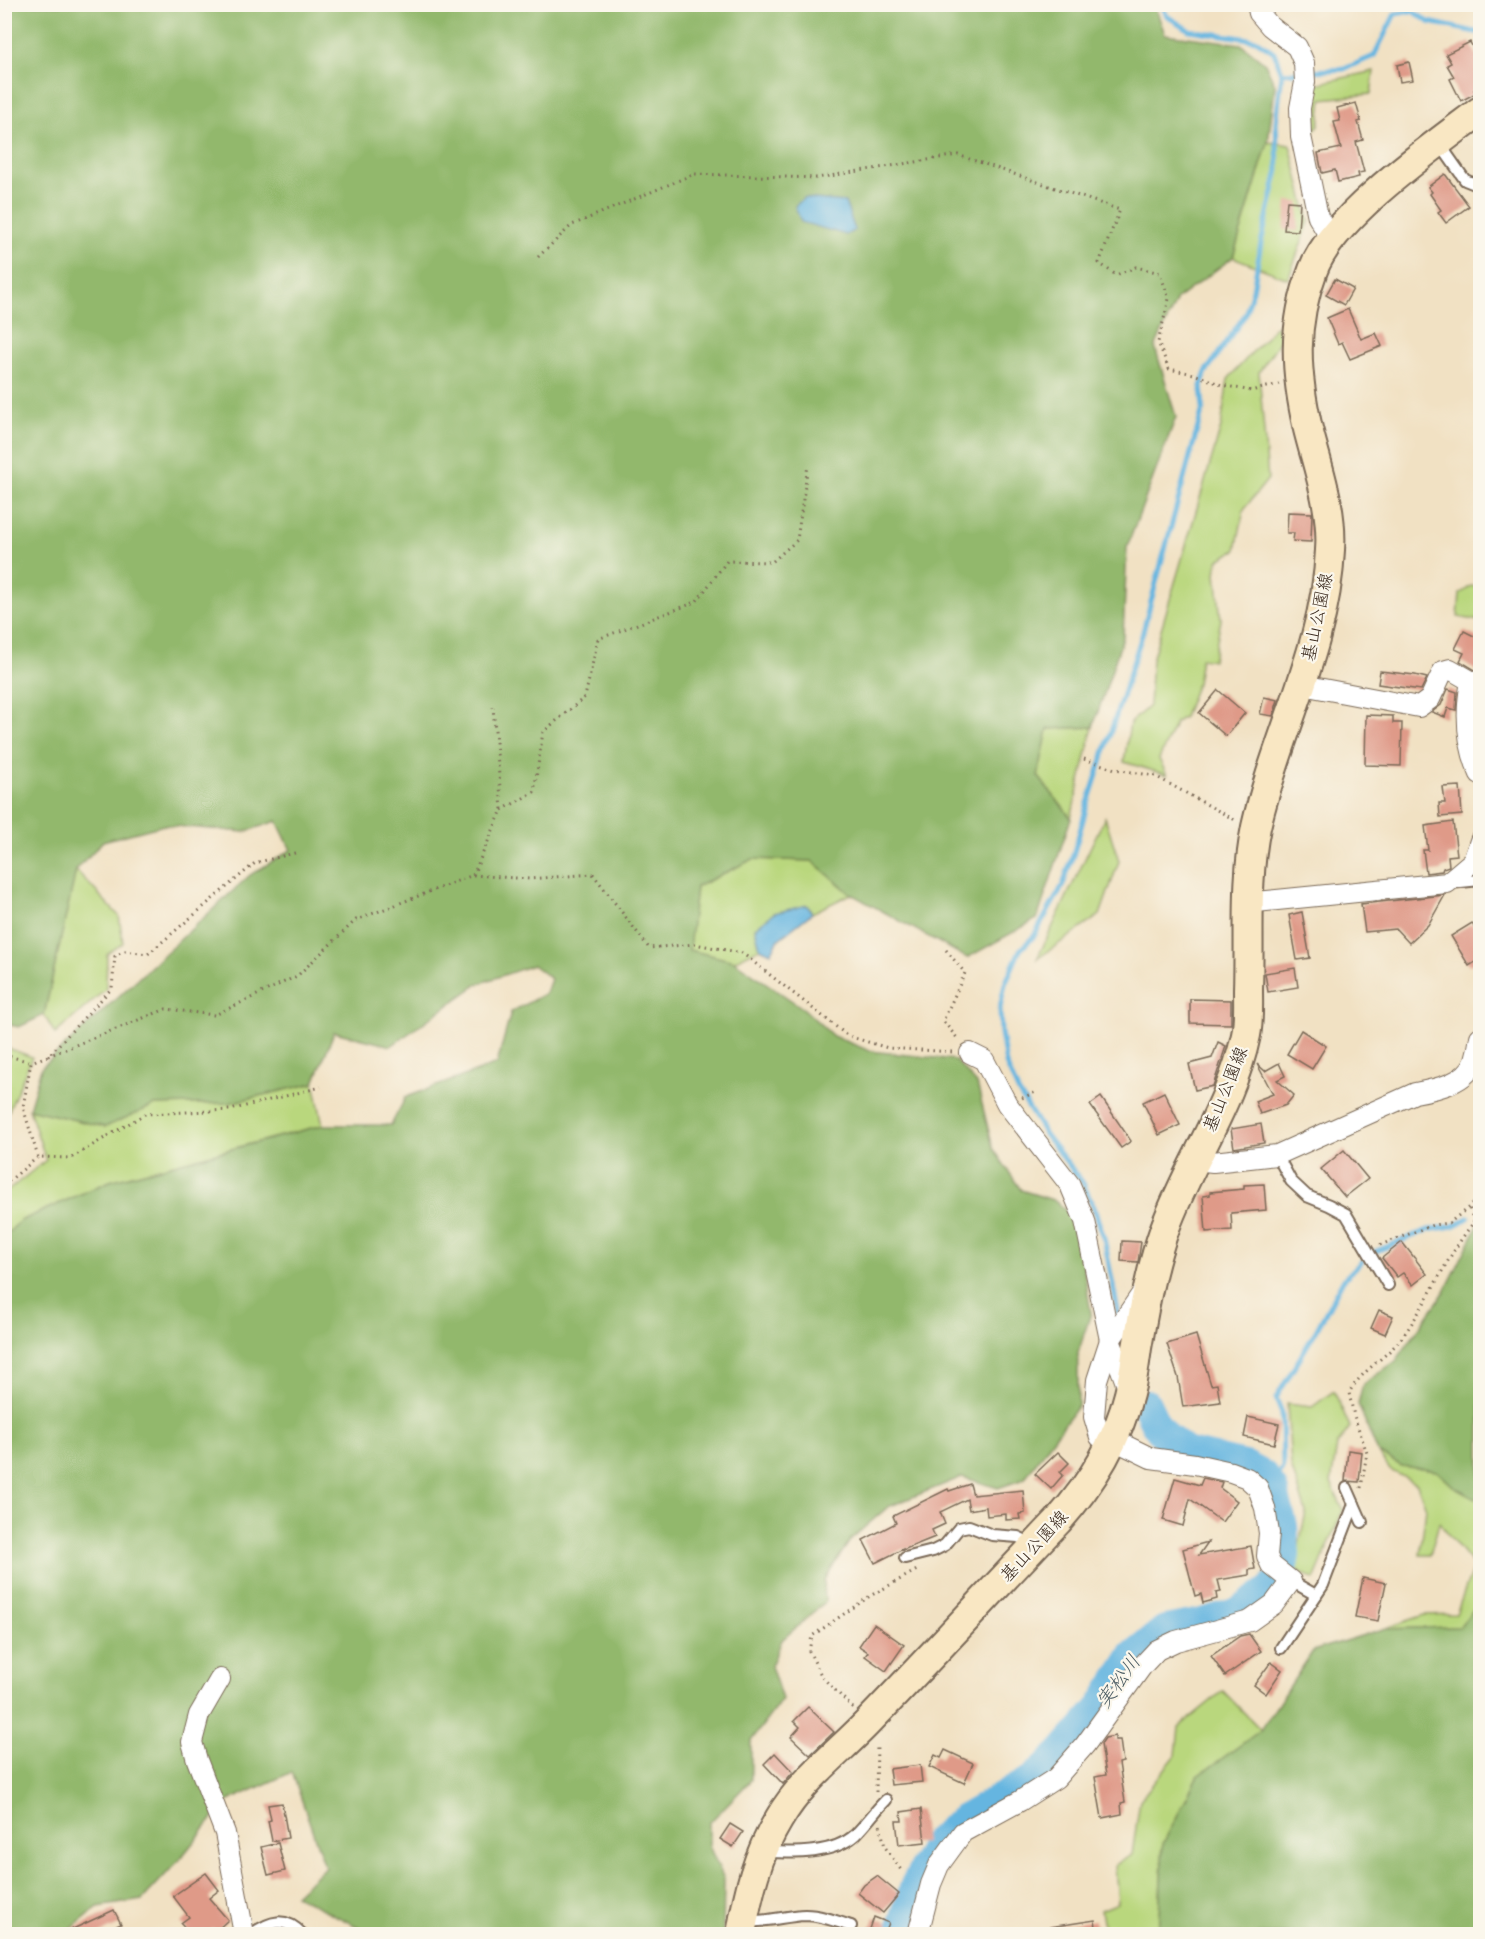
<svg xmlns="http://www.w3.org/2000/svg" width="1485" height="1939" viewBox="0 0 1485 1939" font-family="'Balsamiq Sans','Klee One',sans-serif">
  <style>
    .green { fill: #b9d77d; stroke: #7a804e; stroke-width: 1.5 }
    .forest { fill: #92b86c; stroke: #667145; stroke-width: 1.5 }
    .water { fill: #65b5e0; stroke: #50707f; stroke-width: 1.5 }
    .lines { fill: none; stroke-linecap: round; stroke-linejoin: round }
    .stream { stroke: #65b5e0; stroke-width: 5 }
    .river { stroke: #65b5e0; stroke-width: 30 }
    .building { fill: #df9a88 }
    .lane-casing { stroke: #7b6a58; stroke-width: 14 }
    .street-casing { stroke: #7b6a58; stroke-width: 22 }
    .secondary-casing { stroke: #7b6a58; stroke-width: 32 }
    .path { stroke: #7b6a58; stroke-width: 3; stroke-dasharray: 1.5 4.5; stroke-linecap: butt }
    .lane { stroke: #fff; stroke-width: 10 }
    .street { stroke: #fff; stroke-width: 20 }
    .secondary { stroke: #f9e7c3; stroke-width: 28 }
    .labels { text-anchor: middle; stroke-width: 4.5; stroke-linejoin: round; paint-order: stroke }
    .street-label { font-size: 18px; fill: #3b2a1e; stroke: #fbf7ec }
    .water-label { font-size: 20px; font-style: italic; fill: #4a5b62; stroke: #fbf7ec }
  </style>
  <rect width="100%" height="100%" fill="#fbf7ec"/>
  <filter id="ink" filterUnits="userSpaceOnUse"><feTurbulence type="fractalNoise" baseFrequency=".0167" numOctaves="2"/><feDisplacementMap in="SourceGraphic" scale="12" xChannelSelector="R" yChannelSelector="G"/><feConvolveMatrix kernelMatrix="1 2 1 2 8 2 1 2 1" color-interpolation-filters="sRGB"/></filter>
  <filter id="wash" filterUnits="userSpaceOnUse"><feTurbulence type="fractalNoise" baseFrequency=".008" numOctaves="4" result="noise"/><feDisplacementMap in="SourceGraphic" scale="24" xChannelSelector="R" yChannelSelector="G"/><feGaussianBlur stdDeviation="1.35" result="paint"/><feColorMatrix in="noise" values="0 0 0 0 0 0 0 0 0 0 0 0 0 0 0 0 0 1.4 0 .05"/><feComposite in="paint" operator="in"/></filter>
  <g filter="url(#wash)">
    <rect width="100%" height="100%" fill="#f1e1c3"/>
    <g class="green">
      <polygon points="1374,71 1371,94 1322,99 1319,125 1310,135 1311,85"/>
      <polygon points="1268,142 1290,145 1309,222 1288,279 1233,257 1177,299 1233,257"/>
      <polygon points="1277,325 1281,339 1259,372 1268,479 1244,509 1236,550 1218,560 1216,574 1221,620 1213,660 1201,658 1197,683 1184,717 1176,722 1159,759 1167,775 1124,762 1130,723 1149,706 1152,660 1221,427 1228,379"/>
      <polygon points="1471,586 1480,587 1480,621 1458,617 1460,594"/>
      <polygon points="1093,727 1071,818 1038,776 1048,729"/>
      <polygon points="1105,817 1119,861 1100,915 1037,959"/>
      <polygon points="753,859 812,861 851,894 812,913 807,905 755,928 760,948 734,961 688,950 696,887"/>
      <polygon points="76,870 119,916 123,943 107,954 106,989 55,1034 44,1015"/>
      <polygon points="5,1047 32,1057 7,1115"/>
      <polygon points="314,1083 323,1125 110,1181 20,1221 5,1237 5,1193 46,1160 29,1109 105,1127 155,1105 229,1103"/>
      <polygon points="1334,1391 1350,1427 1337,1445 1331,1483 1343,1510 1314,1580 1294,1568 1306,1512 1291,1466 1287,1404 1312,1407"/>
      <polygon points="1378,1453 1402,1466 1437,1471 1453,1486 1479,1500 1480,1602 1459,1627 1383,1629 1425,1615 1456,1614 1474,1566 1439,1523 1430,1555 1420,1555 1426,1508 1417,1484 1390,1470"/>
      <polygon points="1223,1691 1261,1730 1197,1777 1163,1844 1158,1934 1105,1934 1101,1910 1118,1903 1115,1865 1132,1855 1140,1800 1176,1755 1179,1727"/>
    </g>
    <g class="forest">
      <polygon points="969,4 988,9 1018,4 1154,4 1165,34 1241,44 1265,63 1275,85 1268,142 1233,257 1177,299 1155,347 1176,417 1127,547 1123,637 1093,727 1048,729 1038,776 1071,818 1037,919 967,958 851,894 812,861 753,859 696,887 689,950 734,961 804,1009 833,1036 870,1051 955,1060 977,1084 993,1148 1021,1190 1056,1201 1076,1220 1091,1313 1078,1353 1078,1405 1024,1479 998,1488 962,1477 888,1507 851,1539 824,1580 825,1602 782,1640 771,1666 782,1699 751,1741 751,1780 709,1823 709,1846 724,1879 723,1934 372,1934 295,1895 325,1867 292,1772 226,1802 180,1859 142,1900 98,1907 65,1934 5,1934 4,1237 20,1221 110,1181 323,1125 391,1125 406,1097 497,1064 511,1012 546,993 551,979 533,965 478,984 391,1046 334,1032 314,1083 229,1103 155,1105 105,1127 29,1109 41,1068 250,875 291,850 277,821 244,832 164,825 103,841 76,870 44,1015 19,1027 5,1024 5,5"/>
      <polygon points="1480,1221 1480,1504 1479,1500 1453,1486 1437,1471 1402,1466 1378,1453 1358,1404 1363,1384 1396,1361 1445,1291"/>
      <polygon points="1480,1602 1480,1934 1158,1934 1163,1844 1197,1777 1261,1730 1313,1651 1383,1629 1459,1627"/>
    </g>
    <g class="water">
      <polygon points="804,198 845,202 855,230 846,235 801,222 795,206"/>
      <polygon points="807,905 812,913 779,939 771,953 760,948 755,928 774,913"/>
    </g>
    <g class="lines">
      <g class="stream">
        <polyline points="1282,73 1344,69 1374,56 1395,14 1412,11 1429,22 1480,33"/>
        <polyline points="1374,1252 1428,1230 1453,1226 1468,1218"/>
        <polyline points="1119,1317 1104,1238 1095,1211 1083,1183 1044,1133 1018,1091 1006,1064 1001,1033 1000,1008 1005,984 1020,950 1034,936 1063,885 1074,852 1086,809 1142,635 1203,408 1201,386 1206,372 1245,315 1253,290 1261,243 1278,170 1276,123 1282,73 1274,52 1256,40 1189,30 1167,16 1161,4"/>
        <polyline points="1273,1489 1283,1467 1282,1413 1276,1398 1317,1329 1343,1280 1362,1261"/>
      </g>
      <polyline class="river" points="900,1934 915,1885 938,1841 962,1820 1032,1780 1060,1754 1101,1707 1133,1656 1165,1630 1202,1623 1241,1611 1270,1590 1281,1576 1285,1555 1283,1526 1273,1489 1263,1475 1246,1466 1185,1452 1164,1435 1155,1423 1146,1404"/>
    </g>
    <g id="blocks">
      <g class="building">
        <polygon points="1470,42 1480,62 1480,86 1474,90 1476,93 1461,101 1450,79 1454,77 1447,65 1451,63 1446,54"/>
        <polygon points="1409,62 1413,80 1400,82 1397,65"/>
        <polygon points="1356,103 1361,121 1358,122 1363,140 1356,142 1364,172 1358,173 1359,177 1338,182 1335,170 1322,173 1318,153 1341,148 1334,122 1340,121 1337,108"/>
        <polygon points="1445,174 1469,206 1446,223 1438,212 1441,210 1430,194 1432,192 1428,187"/>
        <polygon points="1287,201 1300,202 1298,231 1284,230"/>
        <polygon points="1335,279 1353,289 1344,305 1326,295"/>
        <polygon points="1348,309 1361,339 1376,333 1382,346 1350,359 1342,342 1338,344 1327,318"/>
        <polygon points="1288,512 1312,513 1311,542 1293,541 1294,533 1287,533"/>
        <polygon points="1464,631 1480,639 1480,673 1460,661 1464,653 1455,649"/>
        <polygon points="1380,671 1415,675 1427,678 1421,690 1378,684"/>
        <polygon points="1448,689 1457,692 1456,710 1448,708 1445,717 1432,712 1441,705"/>
        <polygon points="1218,690 1245,713 1226,736 1199,713"/>
        <polygon points="1264,697 1278,700 1273,716 1260,714"/>
        <polygon points="1366,715 1393,716 1393,723 1402,723 1401,766 1365,765"/>
        <polygon points="1460,786 1462,815 1440,817 1439,803 1445,803 1443,787"/>
        <polygon points="1453,822 1457,855 1448,856 1449,866 1443,868 1442,871 1426,873 1423,850 1428,850 1425,826"/>
        <polygon points="1445,895 1428,925 1409,943 1396,929 1365,932 1361,904"/>
        <polygon points="1302,912 1310,958 1297,960 1289,915"/>
        <polygon points="1472,923 1480,938 1480,959 1469,966 1451,936"/>
        <polygon points="1295,968 1298,987 1268,992 1265,973"/>
        <polygon points="1190,999 1231,1000 1231,1024 1190,1023"/>
        <polygon points="1301,1030 1326,1046 1312,1069 1287,1054"/>
        <polygon points="1218,1042 1226,1046 1213,1086 1195,1090 1189,1064 1212,1058"/>
        <polygon points="1279,1063 1285,1076 1277,1080 1294,1095 1286,1105 1260,1114 1255,1101 1273,1094 1257,1064 1265,1071"/>
        <polygon points="1164,1092 1180,1125 1159,1135 1143,1102"/>
        <polygon points="1101,1097 1131,1141 1121,1148 1090,1105"/>
        <polygon points="1261,1124 1264,1143 1234,1148 1231,1129"/>
        <polygon points="1344,1150 1368,1179 1345,1197 1321,1169"/>
        <polygon points="1264,1184 1266,1210 1231,1213 1232,1230 1206,1232 1203,1196 1210,1195 1210,1192 1244,1189 1244,1185"/>
        <polygon points="1122,1241 1141,1242 1138,1262 1121,1261"/>
        <polygon points="1402,1242 1427,1274 1413,1285 1403,1273 1397,1277 1382,1258"/>
        <polygon points="1379,1310 1393,1316 1385,1334 1371,1328"/>
        <polygon points="1196,1335 1211,1385 1217,1384 1220,1402 1183,1407 1178,1377 1167,1344"/>
        <polygon points="1248,1417 1279,1424 1274,1444 1244,1437"/>
        <polygon points="1348,1450 1362,1452 1359,1482 1345,1481"/>
        <polygon points="1058,1452 1069,1463 1060,1472 1063,1475 1051,1489 1035,1474"/>
        <polygon points="1175,1478 1200,1485 1203,1478 1222,1482 1220,1488 1237,1501 1222,1522 1190,1499 1183,1526 1163,1520"/>
        <polygon points="970,1484 973,1495 1023,1490 1025,1513 1019,1514 1020,1519 1006,1520 1006,1514 987,1516 986,1507 969,1510 967,1499 940,1512 945,1524 932,1530 935,1537 903,1550 903,1549 875,1563 863,1540 896,1523 893,1516 948,1489 949,1491"/>
        <polygon points="1208,1542 1199,1555 1251,1546 1255,1569 1249,1570 1249,1575 1218,1580 1221,1592 1216,1593 1217,1599 1203,1603 1201,1594 1195,1596 1183,1549"/>
        <polygon points="1363,1578 1386,1583 1378,1621 1355,1617"/>
        <polygon points="874,1624 904,1645 886,1671 865,1656 868,1652 859,1646"/>
        <polygon points="1249,1634 1261,1651 1225,1676 1211,1656 1240,1636"/>
        <polygon points="1271,1662 1282,1670 1266,1694 1254,1685"/>
        <polygon points="808,1707 834,1732 810,1755 791,1737 800,1727 794,1721"/>
        <polygon points="1115,1736 1115,1740 1120,1740 1123,1762 1119,1763 1125,1802 1121,1803 1122,1814 1102,1818 1095,1777 1106,1775 1101,1744 1105,1738"/>
        <polygon points="945,1750 973,1763 964,1783 929,1767 935,1755 941,1758"/>
        <polygon points="775,1753 793,1772 783,1784 764,1764"/>
        <polygon points="920,1765 922,1782 891,1785 889,1769"/>
        <polygon points="282,1803 288,1838 272,1841 268,1821 271,1820 268,1805"/>
        <polygon points="921,1809 925,1842 899,1845 896,1821 902,1821 901,1812"/>
        <polygon points="730,1824 743,1832 733,1847 720,1839"/>
        <polygon points="278,1843 285,1871 268,1875 261,1847"/>
        <polygon points="206,1873 219,1890 209,1898 228,1920 216,1931 213,1928 206,1935 191,1935 181,1923 189,1917 173,1896"/>
        <polygon points="877,1876 899,1894 883,1913 858,1893 864,1885"/>
        <polygon points="114,1910 121,1924 97,1935 60,1935"/>
        <polygon points="874,1917 889,1923 884,1935 868,1935"/>
        <polygon points="1095,1920 1097,1935 1051,1935 1050,1927"/>
      </g>
    </g>
  </g>
  <g filter="url(#ink)">
    <use href="#blocks" fill-opacity="0" stroke="#7b6a58" stroke-width="1.5"/>
    <g class="lines">
      <defs>
        <g id="lane">
          <polyline points="1439,143 1465,180 1480,186"/>
          <polyline points="1451,883 1480,880"/>
          <polyline points="1277,1155 1291,1181 1307,1196 1329,1205 1346,1214 1388,1285"/>
          <polyline points="1347,1488 1362,1522"/>
          <polyline points="905,1558 933,1551 945,1545 959,1528 969,1526 992,1535 1018,1537 1035,1545"/>
          <polyline points="1291,1581 1316,1595"/>
          <polyline points="1281,1648 1323,1585 1354,1504"/>
          <path d="M765,1852C794,1853 832,1855 855,1835C866,1824 875,1811 886,1800"/>
          <path d="M744,1921C765,1923 784,1916 805,1915C820,1915 836,1921 851,1926"/>
          <path d="M252,1934C270,1921 285,1916 302,1934"/>
        </g>
        <g id="street">
          <polyline points="1257,4 1259,13 1270,26 1297,47 1304,63 1305,82 1300,108 1301,136 1318,217 1331,239"/>
          <path d="M1302,685L1419,707L1430,699L1443,671L1450,669L1471,681C1465,713 1466,744 1480,774"/>
          <polyline points="1247,903 1447,883 1473,861 1480,841"/>
          <polyline points="970,1053 984,1060 1007,1104 1070,1185 1085,1221 1110,1340 1129,1391"/>
          <path d="M1195,1160L1213,1162L1277,1155L1415,1093C1437,1089 1467,1083 1475,1060C1477,1053 1479,1044 1480,1037"/>
          <polyline points="220,1679 199,1715 192,1742 197,1760 225,1833 244,1934"/>
          <polyline points="918,1934 931,1884 939,1865 963,1832 1020,1801 1056,1778 1085,1745 1143,1665 1157,1650 1176,1641 1250,1621 1274,1604 1291,1581 1271,1565 1267,1556 1269,1533 1265,1508 1258,1488 1247,1478 1231,1472 1195,1464 1151,1458 1114,1440 1100,1437 1094,1417 1097,1380 1110,1340 1145,1289"/>
        </g>
        <path id="secondary" d="M741,1934C748,1893 757,1855 779,1819C802,1779 840,1752 871,1719C934,1654 995,1587 1058,1521C1091,1484 1117,1443 1129,1394C1133,1379 1135,1363 1137,1348C1144,1308 1151,1267 1165,1228C1189,1162 1232,1104 1246,1035C1249,1021 1248,1004 1248,989C1250,935 1245,880 1256,827C1277,734 1326,647 1330,550C1333,509 1318,469 1308,429C1295,372 1292,325 1313,270C1332,217 1435,145 1480,111"/>
      </defs>
      <use href="#lane" class="lane-casing"/>
      <use href="#street" class="street-casing"/>
      <use href="#secondary" class="secondary-casing"/>
      <g class="path">
        <polyline points="538,257 572,225 694,174 817,178 958,155 1120,210 1099,263 1116,275 1136,267 1160,273 1169,299 1158,342 1169,369 1194,374 1222,385 1251,391 1279,384"/>
        <polyline points="1084,759 1115,769 1155,776 1235,820"/>
        <polyline points="502,810 534,792 543,732 585,697 598,639 696,602 727,561 772,562 797,540 808,465"/>
        <polyline points="473,875 502,810 493,707"/>
        <polyline points="946,950 965,973 943,1021 958,1039"/>
        <polyline points="4,1055 31,1062"/>
        <polyline points="48,1056 166,1009 215,1015 297,976 356,920 473,875 529,879 593,874 649,948 695,944 742,953 848,1036 888,1048 953,1052"/>
        <polyline points="1022,1098 1038,1091"/>
        <polyline points="38,1157 23,1107 31,1062 48,1056 112,988 115,956 125,951 148,954 255,863 299,852"/>
        <polyline points="4,1185 38,1157 71,1158 145,1114 230,1110 321,1087"/>
        <polyline points="1380,1245 1433,1225 1449,1223 1469,1207 1480,1194"/>
        <path d="M1361,1488L1367,1453L1354,1416L1349,1393C1361,1370 1388,1357 1403,1336C1430,1299 1446,1257 1474,1222L1469,1207"/>
        <polyline points="853,1708 822,1677 809,1651 812,1636 870,1596 917,1570"/>
        <polyline points="876,1792 877,1745"/>
        <polyline points="880,1825 885,1847 901,1870"/>
      </g>
      <use href="#lane" class="lane"/>
      <use href="#street" class="street"/>
      <use href="#secondary" class="secondary"/>
    </g>
  </g>
  <g class="labels">
    <g class="street-label">
      <text transform="translate(1317 617) rotate(-78)" y="6">基山公園線</text>
      <text transform="translate(1225 1089) rotate(-68)" y="6">基山公園線</text>
      <text transform="translate(1034 1546) rotate(-47)" y="6">基山公園線</text>
    </g>
    <g class="water-label">
      <text transform="translate(1118 1681) rotate(-54)" y="7">実松川</text>
    </g>
  </g>
  <rect width="1485" height="1939" fill="none" stroke="#fbf7ec" stroke-width="24"/>
</svg>
